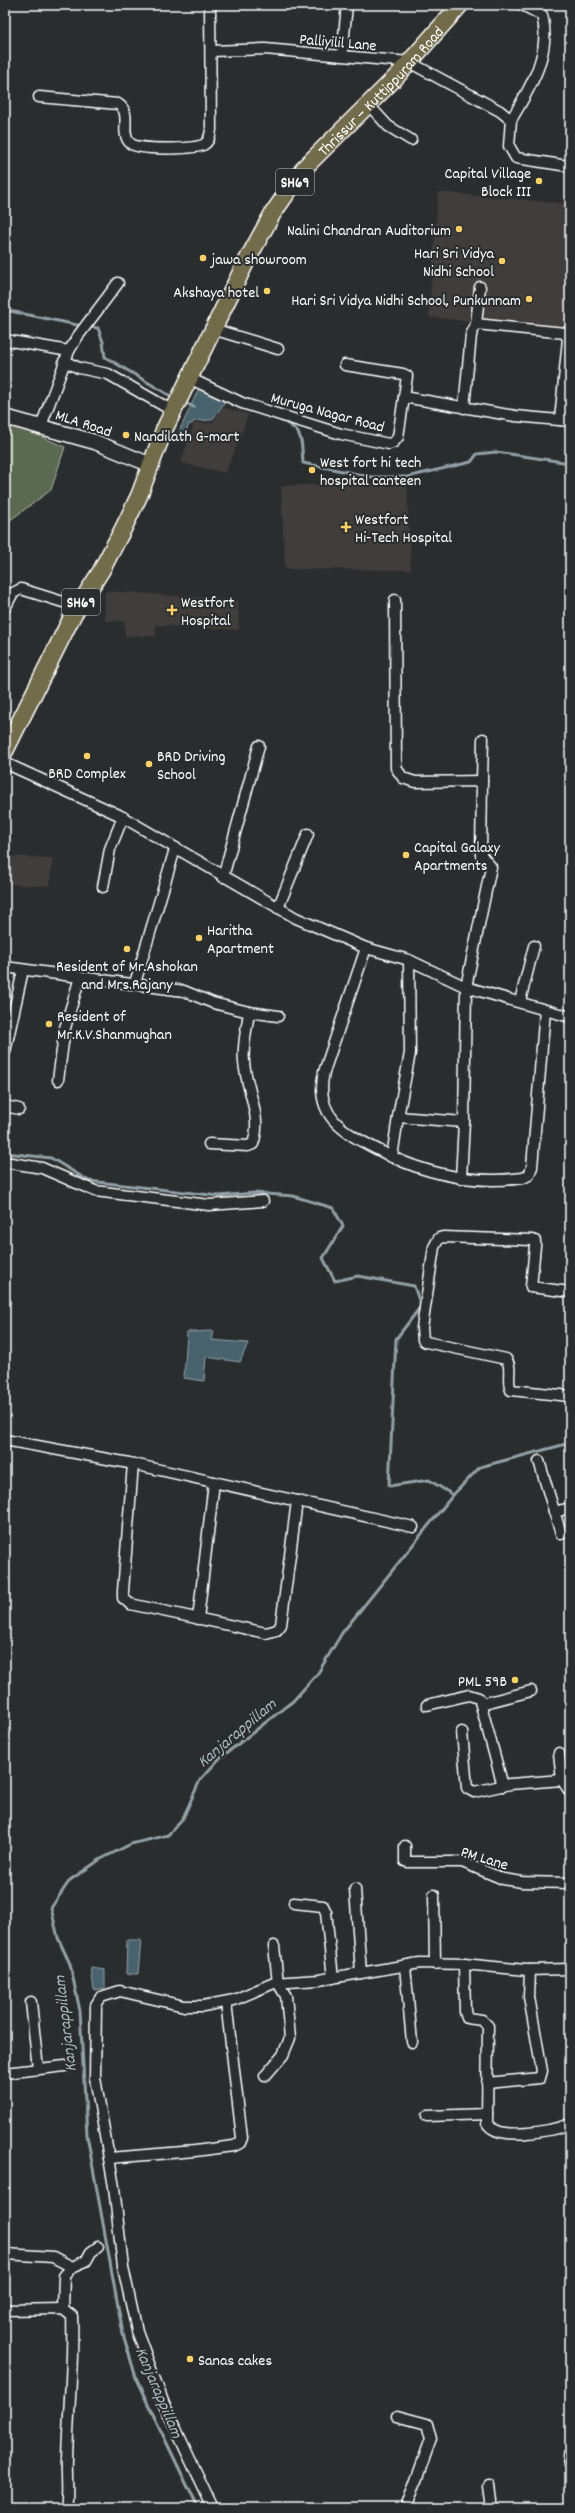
<svg xmlns="http://www.w3.org/2000/svg" width="575" height="2513" viewBox="0 0 575 2513" font-family="Dekko,sans-serif">
  <style>
    .built { fill: #3f3c3b }
    .green { fill: #5c6951; stroke: #aeb4a8 }
    .water { fill: #4a636e; stroke: #92a1a8 }
    .lines { fill: none; stroke-linecap: round; stroke-linejoin: round }
    .stream { stroke: #92a1a8; stroke-width: 3 }
    .street-casing { stroke: #fff; stroke-width: 13 }
    .secondary-casing { stroke: #fff; stroke-width: 17 }
    .primary-casing { stroke: #fff; stroke-width: 19 }
    .street { stroke: #2a2d2e; stroke-width: 10 }
    .secondary { stroke: #2a2d2e; stroke-width: 14 }
    .primary { stroke: #726c4b; stroke-width: 16 }
    .poi-dot { fill: #ffd166; stroke: #2a2d2e; stroke-width: 1.5 }
    .labels { text-anchor: middle; stroke-width: 4; stroke-linejoin: round; paint-order: stroke }
    .shield { fill: #2a2d2e; stroke: #bfc0c0; stroke-width: 1 }
    .shield-label { font-size: 15px; font-weight: bold; fill: #fff }
    .street-label { font-size: 16px; fill: #fff; stroke: #2a2d2e }
    .poi-label { font-size: 16px; fill: #fff; stroke: #2a2d2e; text-anchor: start }
    .water-label { font-size: 17px; font-style: italic; fill: #aeb9be; stroke: #2a2d2e }
  </style>
  <rect width="100%" height="100%" fill="#2a2d2e"/>
  <filter id="ink" filterUnits="userSpaceOnUse"><feTurbulence type="fractalNoise" baseFrequency=".025" numOctaves="2"/><feDisplacementMap in="SourceGraphic" scale="8" xChannelSelector="R" yChannelSelector="G"/><feConvolveMatrix kernelMatrix="1 2 1 2 8 2 1 2 1" color-interpolation-filters="sRGB"/></filter>
  <g filter="url(#ink)">
    <g class="built">
      <polygon points="438,192 570,204 570,332 429,317"/>
      <polygon points="222,407 248,414 239,441 225,473 181,463 194,423 212,423"/>
      <polygon points="407,481 411,570 285,569 281,486"/>
      <polygon points="105,591 238,600 239,630 155,625 156,636 125,636 124,621 105,621"/>
      <polygon points="5,856 53,858 49,886 5,884"/>
    </g>
    <polygon class="green" points="5,425 23,429 65,447 51,490 5,524"/>
    <g class="water">
      <polygon points="199,388 227,399 212,420 194,421 192,424 189,424 183,439 177,436"/>
      <polygon points="214,1331 212,1340 248,1343 240,1362 206,1357 204,1381 184,1378 187,1332"/>
      <polygon points="127,1940 141,1940 138,1974 126,1974"/>
      <polygon points="91,1968 105,1970 105,1988 94,1990"/>
    </g>
    <g class="lines">
      <g class="stream">
        <polyline points="5,310 82,326"/>
        <polyline points="88,327 98,328 103,342 105,357 174,398"/>
        <polyline points="183,402 194,407"/>
        <path d="M278,419C304,430 301,437 303,463L372,477H407L471,462L477,454L496,452L570,463"/>
        <polyline points="5,1153 51,1158 89,1181 219,1196 254,1193 293,1196 333,1208 343,1226 323,1258 335,1281 358,1276 414,1286 421,1306 396,1339 389,1486 429,1480 453,1495"/>
        <polyline points="198,2508 137,2381 123,2334 87,2135 80,2011 70,1964 58,1938 51,1908 70,1880 101,1859 131,1844 168,1835 183,1818 200,1780 219,1759 293,1701 318,1673 342,1633 453,1495 480,1467 570,1443"/>
      </g>
      <defs>
        <g id="street">
          <polyline points="211,51 265,49 409,62 500,111 511,120 509,146 516,158 568,166"/>
          <polyline points="342,56 347,5"/>
          <path d="M39,97L118,104C133,113 119,132 130,143C138,151 192,149 203,145C209,142 210,136 211,130L210,5"/>
          <polyline points="368,104 388,126 411,140"/>
          <path d="M511,120C530,88 552,53 542,15L522,5"/>
          <polyline points="476,324 480,287"/>
          <polyline points="213,329 278,349"/>
          <polyline points="5,340 69,351"/>
          <polyline points="64,361 79,368 108,374 173,411"/>
          <polyline points="345,365 403,374 407,376 404,397"/>
          <polyline points="189,378 242,403 341,434 389,444 394,442 398,437 404,397 515,416 570,421"/>
          <polyline points="464,408 471,335 476,324 565,333 568,339 560,420"/>
          <polyline points="41,426 69,351 78,336 118,283"/>
          <polyline points="395,600 396,768 403,778 415,782 482,781 481,855 491,867 466,987 570,1017"/>
          <polyline points="5,608 13,593 21,589 79,607"/>
          <polyline points="5,763 119,815 296,918 366,948 409,960 466,987 464,1122 398,1117 410,1053 409,960"/>
          <polyline points="482,781 483,739"/>
          <polyline points="223,877 259,746"/>
          <polyline points="103,887 110,849 123,817"/>
          <polyline points="278,908 308,834"/>
          <path d="M366,948L324,1072C312,1123 355,1137 392,1157"/>
          <path d="M5,967L184,991L213,1003L249,1012C247,1028 242,1046 244,1062C246,1089 263,1117 253,1144L248,1146L209,1144"/>
          <polyline points="135,983 175,849"/>
          <polyline points="520,1001 534,946"/>
          <polyline points="249,1012 278,1016"/>
          <polyline points="5,1052 23,970"/>
          <polyline points="58,1080 65,1028 80,977"/>
          <polyline points="5,1106 19,1109"/>
          <path d="M398,1117L392,1157C434,1176 477,1184 523,1178L529,1175L532,1167L545,1010"/>
          <polyline points="5,1162 42,1168 95,1191 209,1205 263,1201"/>
          <polyline points="461,1179 464,1122"/>
          <path d="M570,1292L531,1287L535,1246V1241L532,1240L443,1237L439,1238L434,1247L422,1328L423,1340L426,1342L506,1359C513,1367 506,1380 511,1390L570,1396"/>
          <polyline points="5,1440 129,1463 413,1527"/>
          <polyline points="539,1461 561,1534"/>
          <polyline points="133,1464 123,1591 123,1598 130,1604 266,1633 277,1630 281,1625 297,1501"/>
          <polyline points="554,1512 570,1508"/>
          <polyline points="198,1619 214,1482"/>
          <polyline points="481,1704 531,1691"/>
          <polyline points="427,1705 469,1695 479,1698 503,1786"/>
          <polyline points="462,1732 467,1788 474,1792 510,1784 562,1780 570,1792"/>
          <polyline points="559,1753 562,1780"/>
          <polyline points="405,1846 405,1861 408,1862 462,1862 503,1879 522,1882 570,1883"/>
          <polyline points="355,1889 361,1973"/>
          <polyline points="434,1895 435,1964"/>
          <polyline points="294,1903 323,1906 326,1912 333,1978"/>
          <path d="M464,1964L465,2012L467,2018L482,2020L488,2026L487,2123C498,2142 551,2131 570,2124"/>
          <polyline points="405,1966 412,2042"/>
          <polyline points="31,2002 38,2069"/>
          <polyline points="5,2073 65,2066"/>
          <polyline points="265,2076 283,2055 290,2038 286,1996 278,1983 274,1946"/>
          <polyline points="487,2083 540,2078 542,2071 529,1997 530,1970"/>
          <polyline points="427,2116 487,2114"/>
          <polyline points="109,2158 195,2151 234,2146 240,2143 242,2138 226,2002"/>
          <polyline points="5,2254 53,2257 72,2267 86,2261 91,2252 98,2247"/>
          <polyline points="63,2309 64,2276 72,2267"/>
          <path d="M5,2310L63,2309L72,2316C74,2365 68,2411 67,2460C66,2476 69,2491 66,2508"/>
          <polyline points="397,2416 427,2424 431,2439 406,2508"/>
          <polyline points="568,2455 570,2463"/>
          <polyline points="489,2486 492,2508"/>
          <polyline points="213,2508 164,2404 137,2331 123,2267 114,2187 95,2078 96,2005 101,1997 120,1991 184,2006 203,2006 234,2000 274,1983 319,1980 420,1963 464,1964 526,1970 570,1969"/>
        </g>
        <polyline id="secondary" points="5,417 95,442 151,465"/>
        <g id="primary">
          <path id="s1" d="M5,751L73,615L101,571L123,529L139,496L164,430L246,262L273,213L305,167L397,76L460,5"/>
        </g>
      </defs>
      <use href="#street" class="street-casing"/>
      <use href="#secondary" class="secondary-casing"/>
      <use href="#primary" class="primary-casing"/>
      <use href="#street" class="street"/>
      <use href="#secondary" class="secondary"/>
      <use href="#primary" class="primary"/>
    </g>
  </g>
  <g class="poi-dot">
    <circle cx="539" cy="181" r="4"/>
    <circle cx="459" cy="229" r="4"/>
    <circle cx="203" cy="258" r="4"/>
    <circle cx="502" cy="261" r="4"/>
    <circle cx="267" cy="291" r="4"/>
    <circle cx="529" cy="299" r="4"/>
    <circle cx="126" cy="435" r="4"/>
    <circle cx="312" cy="470" r="4"/>
    <path d="M344 521h4v4h4v4h-4v4h-4v-4h-4v-4h4z"/>
    <path d="M170 604h4v4h4v4h-4v4h-4v-4h-4v-4h4z"/>
    <circle cx="87" cy="756" r="4"/>
    <circle cx="149" cy="764" r="4"/>
    <circle cx="406" cy="855" r="4"/>
    <circle cx="199" cy="938" r="4"/>
    <circle cx="127" cy="949" r="4"/>
    <circle cx="49" cy="1024" r="4"/>
    <circle cx="515" cy="1680" r="4"/>
    <circle cx="190" cy="2359" r="4"/>
  </g>
  <g class="labels">
    <g class="shield">
      <rect x="276" y="169" width="38" height="26" rx="3"/>
      <rect x="62" y="589" width="38" height="26" rx="3"/>
    </g>
    <g class="shield-label">
      <text x="295" y="187">SH69</text>
      <text x="81" y="607">SH69</text>
    </g>
    <g class="street-label">
      <text transform="translate(338 41) rotate(5)" y="6">Palliyilil Lane</text>
      <text dy="6" stroke="none"><textPath href="#s1" startOffset="765">Thrissur – Kuttippuram Road</textPath></text>
      <text transform="translate(328 411) rotate(15)" y="6">Muruga Nagar Road</text>
      <text transform="translate(84 422) rotate(18)" y="6">MLA Road</text>
      <text transform="translate(485 1857) rotate(17)" y="6">PM Lane</text>
    </g>
    <g class="poi-label">
      <text x="531" y="178" text-anchor="end">Capital Village<tspan x="531" dy="18">Block III</tspan></text>
      <text x="451" y="235" text-anchor="end">Nalini Chandran Auditorium</text>
      <text x="494" y="258" text-anchor="end">Hari Sri Vidya<tspan x="494" dy="18">Nidhi School</tspan></text>
      <text x="211" y="264">jawa showroom</text>
      <text x="259" y="297" text-anchor="end">Akshaya hotel</text>
      <text x="521" y="305" text-anchor="end">Hari Sri Vidya Nidhi School, Punkunnam</text>
      <text x="134" y="441">Nandilath G-mart</text>
      <text x="320" y="467">West fort hi tech<tspan x="320" dy="18">hospital canteen</tspan></text>
      <text x="355" y="524">Westfort<tspan x="355" dy="18">Hi-Tech Hospital</tspan></text>
      <text x="181" y="607">Westfort<tspan x="181" dy="18">Hospital</tspan></text>
      <text x="157" y="761">BRD Driving<tspan x="157" dy="18">School</tspan></text>
      <text x="87" y="778" text-anchor="middle">BRD Complex</text>
      <text x="414" y="852">Capital Galaxy<tspan x="414" dy="18">Apartments</tspan></text>
      <text x="207" y="935">Haritha<tspan x="207" dy="18">Apartment</tspan></text>
      <text x="127" y="971" text-anchor="middle">Resident of Mr.Ashokan<tspan x="127" dy="18">and Mrs.Rajany</tspan></text>
      <text x="57" y="1021">Resident of<tspan x="57" dy="18">Mr.K.V.Shanmughan</tspan></text>
      <text x="507" y="1686" text-anchor="end">PML 59B</text>
      <text x="198" y="2365">Sanas cakes</text>
    </g>
    <g class="water-label">
      <text transform="translate(236 1732) rotate(-40)" y="6">Kanjarappillam</text>
      <text transform="translate(64 2024) rotate(-97)" y="6">Kanjarappillam</text>
      <text transform="translate(160 2392) rotate(67)" y="6">Kanjarappillam</text>
    </g>
  </g>
  <rect width="575" height="2513" fill="none" stroke="#2a2d2e" stroke-width="20"/>
  <rect x="10" y="10" width="555" height="2493" fill="none" stroke="#fff" stroke-width="1.5" filter="url(#ink)"/>
</svg>
